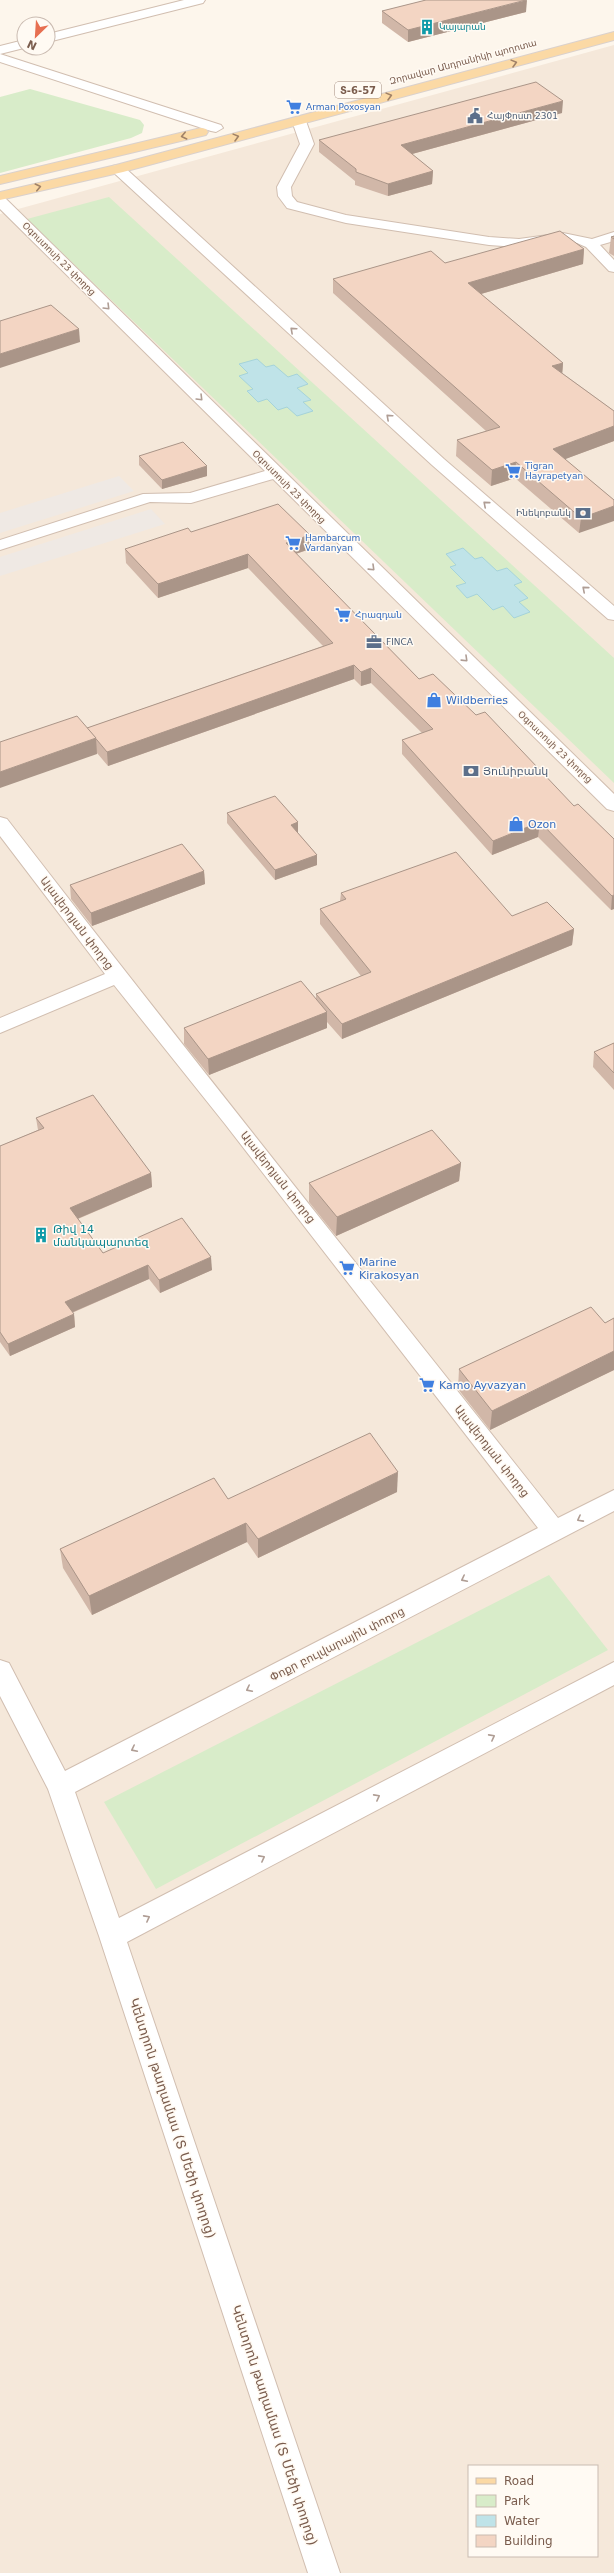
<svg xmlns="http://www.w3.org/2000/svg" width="614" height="2573" viewBox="0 0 614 2573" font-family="'DejaVu Sans','Noto Sans Armenian',sans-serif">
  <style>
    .residential { fill: #f5e8da; fill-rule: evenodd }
    .industrial { fill: #efe9e4 }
    .green { fill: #d8ecc9 }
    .water { fill: #bfe3e8; stroke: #a5d3da }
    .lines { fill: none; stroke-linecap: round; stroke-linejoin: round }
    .minor-casing { stroke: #d1beb0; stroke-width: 2 }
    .major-casing { stroke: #dad1cd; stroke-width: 2 }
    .minor { fill: #fff; fill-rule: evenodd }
    .major { fill: #fbd9a5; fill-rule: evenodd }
    .wall { fill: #d1b7a8 }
    .shaded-wall { fill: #aa9588 }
    .building { fill: #f3d5c3; stroke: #aa9588 }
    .oneway { stroke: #a18267 }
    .oneway2 { stroke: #af9d94 }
    .labels { text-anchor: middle; stroke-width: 3; stroke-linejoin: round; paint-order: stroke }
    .far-culture-label { font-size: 9px; fill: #0d838f; stroke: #fffaf3; text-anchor: start }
    .far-street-label { font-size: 9px; fill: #7a5c4d; stroke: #fffaf3 }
    .far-shop-label { font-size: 9px; fill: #366cbe; stroke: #fffaf3; text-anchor: start }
    .far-service-label { font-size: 9px; fill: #4e5e75; stroke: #fffaf3; text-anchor: start }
    .shield { fill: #fffaf3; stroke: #a28b7f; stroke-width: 1 }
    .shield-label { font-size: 10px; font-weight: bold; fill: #7a5c4d }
    .shop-label { font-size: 11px; fill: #366cbe; stroke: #fffaf3; text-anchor: start }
    .service-label { font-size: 11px; fill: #4e5e75; stroke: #fffaf3; text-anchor: start }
    .street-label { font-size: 11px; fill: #7a5c4d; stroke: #fffaf3 }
    .culture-label { font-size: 11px; fill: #0d838f; stroke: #fffaf3; text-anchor: start }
    .near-street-label { font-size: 13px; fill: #7a5c4d; stroke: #fffaf3 }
  </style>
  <rect width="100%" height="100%" fill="#fdf6ec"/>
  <path class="residential" d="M614,45V2573H0V214ZM469,2466H597V2556H469Z"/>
  <g class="industrial">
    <polygon points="119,476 134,491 0,533 0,513"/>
    <polygon points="151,509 165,524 0,576 0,557"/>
  </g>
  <g class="green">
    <polygon points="30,89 140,120 144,125 142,133 131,138 0,173 0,97"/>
    <polygon points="109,197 614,658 614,783 27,219"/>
    <polygon points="549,1575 608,1650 156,1889 104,1802"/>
  </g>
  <g class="water">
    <polygon points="257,359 266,367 274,365 288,377 297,374 308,384 297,388 311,400 303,402 313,411 297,416 287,407 278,410 267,399 258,402 247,391 253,389 239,376 248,373 239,364"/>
    <polygon points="463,548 475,559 482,557 497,571 507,568 522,582 514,585 528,598 519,602 530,612 514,618 503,606 493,610 477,594 467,598 456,586 466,583 450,567 456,565 446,554"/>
  </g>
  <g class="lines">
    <defs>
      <g id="minor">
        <polygon points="184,0 205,0 203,3 48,42 48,34"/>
        <polygon points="24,40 24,48 0,54 0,46"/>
        <polygon points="0,54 221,125 223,128 216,132 211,131 0,62"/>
        <polygon points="299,117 306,121 314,144 291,187 292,196 297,202 346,215 489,237 519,239 563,233 592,239 614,232 614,241 600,245 614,260 614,272 609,271 586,247 577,243 563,241 519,247 489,245 346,223 287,208 278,196 277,187 300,144 292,121"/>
        <polygon points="118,165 123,166 444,459 614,606 614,620 608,619 432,465 113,172 111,169 113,166"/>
        <polygon points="0,197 5,198 614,794 614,811 607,809 273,479 191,503 150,502 0,550 0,540 143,494 190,493 265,471 0,209"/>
        <path d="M0,817L7,819C188,1054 374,1285 558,1518L614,1490V1511L75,1792L119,1918L614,1662V1685L127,1942L340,2573H308L99,1936L48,1789L0,1696V1660L9,1663L65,1771L538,1528L225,1124L114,985L0,1033V1018L105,974L0,836Z"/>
      </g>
      <g id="major">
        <polygon points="614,32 614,40 123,172 0,200 0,192 116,165"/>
        <polygon points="201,128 206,129 208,132 206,135 0,184 0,176"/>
      </g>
    </defs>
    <use href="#minor" class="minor-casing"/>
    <use href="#major" class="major-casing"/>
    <use href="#minor" class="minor"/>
    <use href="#major" class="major"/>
  </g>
  <g class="wall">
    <polygon points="382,11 526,12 408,42 382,23"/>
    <polygon points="562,113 412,154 433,171 432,184 388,196 355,185 355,181 319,152 319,140"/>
    <polygon points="614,236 614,256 609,253 611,237"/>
    <polygon points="584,249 583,264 481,294 563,363 562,373 614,411 614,441 565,459 614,500 579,533 515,478 491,486 456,456 457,440 486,431 333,293 333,279 445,263"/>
    <polygon points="139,456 207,476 162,489 139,465"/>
    <polygon points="191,532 310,535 310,549 296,554 419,679 614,839 614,909 611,910 538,837 492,855 402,754 402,740 422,733 371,683 361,686 354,679 108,766 97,753 97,754 87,728 323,646 248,568 158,598 126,563 125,549"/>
    <polygon points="227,813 298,822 298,832 297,832 317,855 317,865 275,880 227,823"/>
    <polygon points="204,871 205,884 92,926 71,899 70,885"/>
    <polygon points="341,893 512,916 574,929 572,945 342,1039 327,1022 327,1028 209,1075 184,1044 184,1028 316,998 316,994 361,976 320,924 320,909 340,901"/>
    <polygon points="614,1043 614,1090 593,1067 594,1052"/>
    <polygon points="36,1118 151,1173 152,1187 78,1219 103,1253 212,1270 160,1293 149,1279 72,1313 74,1314 75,1327 10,1356 0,1342 0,1146 38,1130"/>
    <polygon points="461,1163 459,1181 336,1236 309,1202 309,1183"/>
    <polygon points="614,1318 614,1370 490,1430 458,1389 459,1369 605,1323"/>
    <polygon points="397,1492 258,1558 247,1542 92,1615 63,1568 60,1549 228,1499"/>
  </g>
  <g class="shaded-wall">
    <polygon points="527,0 526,12 408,42 408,30"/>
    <polygon points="563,101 562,113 401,157 401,145"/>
    <polygon points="433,171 432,184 388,196 388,184"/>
    <polygon points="584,249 583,264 467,298 468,283"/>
    <polygon points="79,329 80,342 0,368 0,354"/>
    <polygon points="563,363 562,378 552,366"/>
    <polygon points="614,426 614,441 552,464 553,449"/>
    <polygon points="516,462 515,478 491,486 492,470"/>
    <polygon points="207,466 207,476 162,489 162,480"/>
    <polygon points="614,506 614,521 579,533 581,518"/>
    <polygon points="310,535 310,549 286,557 286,543"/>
    <polygon points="248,554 248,568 158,598 158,584"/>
    <polygon points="354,665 354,679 108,766 107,752"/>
    <polygon points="371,668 371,683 361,686 361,672"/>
    <polygon points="96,738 97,754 0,788 0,772"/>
    <polygon points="298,822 298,832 291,835 291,825"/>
    <polygon points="540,822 538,837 492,855 493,841"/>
    <polygon points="317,855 317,865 275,880 275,870"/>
    <polygon points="204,871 205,884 92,926 91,913"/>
    <polygon points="614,895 614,909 611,910 612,896"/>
    <polygon points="574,929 572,945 342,1039 342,1024"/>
    <polygon points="327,1012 327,1028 209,1075 208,1059"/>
    <polygon points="461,1163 459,1181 336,1236 337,1217"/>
    <polygon points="151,1173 152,1187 72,1221 70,1208"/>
    <polygon points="211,1257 212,1270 160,1293 159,1280"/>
    <polygon points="148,1265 149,1279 66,1315 65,1302"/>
    <polygon points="74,1314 75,1327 10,1356 8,1344"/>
    <polygon points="614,1351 614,1370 490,1430 492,1411"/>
    <polygon points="398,1472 397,1492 258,1558 258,1539"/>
    <polygon points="246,1523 247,1542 92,1615 89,1596"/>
  </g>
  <g class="building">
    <polygon points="426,0 526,0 408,30 382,11"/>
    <polygon points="536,82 563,101 401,145 433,171 388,184 356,172 356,169 319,140"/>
    <polygon points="560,231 584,249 468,283 563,363 552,366 614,411 614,426 553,449 614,500 614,506 581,518 516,462 492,470 457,440 500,427 333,279 431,251 445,263"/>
    <polygon points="614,236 614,239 611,237"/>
    <polygon points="51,305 79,329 0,354 0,321"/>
    <polygon points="183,442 207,466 162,480 139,456"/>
    <polygon points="278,504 310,535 286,543 419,679 433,674 476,715 485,712 574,806 578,804 614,839 614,895 612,896 540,822 493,841 402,740 433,729 371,668 361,672 354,665 107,752 87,728 333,643 248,554 158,584 125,549 188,528 191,532"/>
    <polygon points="77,716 96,738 0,772 0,742"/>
    <polygon points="275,796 298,822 291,825 317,855 275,870 227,813"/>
    <polygon points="182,844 204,871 91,913 70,885"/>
    <polygon points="456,852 512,916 547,902 574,929 342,1024 316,994 371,972 320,909 346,899 341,893"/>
    <polygon points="301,981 327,1012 208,1059 184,1028"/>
    <polygon points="614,1043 614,1073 594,1052"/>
    <polygon points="93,1095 151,1173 70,1208 103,1253 182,1218 211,1257 159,1280 148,1265 65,1302 74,1314 8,1344 0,1332 0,1146 44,1128 36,1118"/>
    <polygon points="432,1130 461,1163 337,1217 309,1183"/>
    <polygon points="591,1307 605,1323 614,1318 614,1351 492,1411 459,1369"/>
    <polygon points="370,1433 398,1472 258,1539 246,1523 89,1596 60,1549 214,1478 228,1499"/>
  </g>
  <defs><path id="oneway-chevron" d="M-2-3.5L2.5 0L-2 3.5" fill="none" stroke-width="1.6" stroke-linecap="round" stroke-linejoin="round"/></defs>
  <g class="oneway">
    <use href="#oneway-chevron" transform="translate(514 63) rotate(-15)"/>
    <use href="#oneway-chevron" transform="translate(389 96) rotate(-15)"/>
    <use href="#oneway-chevron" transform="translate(184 136) rotate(167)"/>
    <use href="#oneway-chevron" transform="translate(236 137) rotate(-15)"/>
    <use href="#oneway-chevron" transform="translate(38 187) rotate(-13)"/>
  </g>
  <g class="oneway2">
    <use href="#oneway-chevron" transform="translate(107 307) rotate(45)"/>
    <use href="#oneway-chevron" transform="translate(293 330) rotate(-138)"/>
    <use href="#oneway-chevron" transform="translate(200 398) rotate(45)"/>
    <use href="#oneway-chevron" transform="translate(389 417) rotate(-138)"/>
    <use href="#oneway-chevron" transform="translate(486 504) rotate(-139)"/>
    <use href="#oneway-chevron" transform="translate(372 568) rotate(44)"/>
    <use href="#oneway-chevron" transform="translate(585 589) rotate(-139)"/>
    <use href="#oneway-chevron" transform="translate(465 659) rotate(44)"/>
    <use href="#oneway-chevron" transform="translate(580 1519) rotate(152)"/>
    <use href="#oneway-chevron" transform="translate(464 1579) rotate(153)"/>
    <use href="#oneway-chevron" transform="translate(249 1689) rotate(153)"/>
    <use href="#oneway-chevron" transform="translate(492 1737) rotate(-28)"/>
    <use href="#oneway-chevron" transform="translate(134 1749) rotate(153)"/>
    <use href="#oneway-chevron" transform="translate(377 1797) rotate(-28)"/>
    <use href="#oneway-chevron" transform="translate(262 1858) rotate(-28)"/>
    <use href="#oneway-chevron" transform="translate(147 1918) rotate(-28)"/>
  </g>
  <defs>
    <symbol id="building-bare" viewBox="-9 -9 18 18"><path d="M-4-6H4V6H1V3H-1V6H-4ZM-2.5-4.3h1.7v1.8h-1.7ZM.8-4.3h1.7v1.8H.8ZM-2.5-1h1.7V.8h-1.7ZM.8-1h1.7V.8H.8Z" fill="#0f9aa8" stroke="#fffaf3" stroke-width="2.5" paint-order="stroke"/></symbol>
    <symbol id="supermarket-bare" viewBox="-9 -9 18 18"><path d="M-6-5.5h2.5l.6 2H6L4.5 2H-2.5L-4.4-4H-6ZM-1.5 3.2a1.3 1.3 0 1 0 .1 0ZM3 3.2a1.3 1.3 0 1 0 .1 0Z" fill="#3f7fe0" stroke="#fffaf3" stroke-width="2.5" paint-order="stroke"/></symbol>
    <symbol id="civic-bare" viewBox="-9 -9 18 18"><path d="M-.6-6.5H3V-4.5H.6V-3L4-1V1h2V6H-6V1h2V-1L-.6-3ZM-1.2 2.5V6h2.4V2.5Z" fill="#5c6f8a" stroke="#fffaf3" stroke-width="2.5" paint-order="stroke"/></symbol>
    <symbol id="bank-bare" viewBox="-9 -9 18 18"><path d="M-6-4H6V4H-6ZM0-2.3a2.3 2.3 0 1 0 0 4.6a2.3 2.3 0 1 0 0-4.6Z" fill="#5c6f8a" stroke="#fffaf3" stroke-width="2.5" paint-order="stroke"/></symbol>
    <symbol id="office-bare" viewBox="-9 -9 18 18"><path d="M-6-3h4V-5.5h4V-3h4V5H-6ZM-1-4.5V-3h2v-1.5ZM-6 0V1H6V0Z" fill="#5c6f8a" stroke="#fffaf3" stroke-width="2.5" paint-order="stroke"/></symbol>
    <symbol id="shop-bare" viewBox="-9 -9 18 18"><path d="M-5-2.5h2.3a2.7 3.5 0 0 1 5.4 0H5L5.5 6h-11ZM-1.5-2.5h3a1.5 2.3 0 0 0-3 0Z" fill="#3f7fe0" stroke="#fffaf3" stroke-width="2.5" paint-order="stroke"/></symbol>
  </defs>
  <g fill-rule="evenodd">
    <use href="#building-bare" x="416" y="16" width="22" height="22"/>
    <use href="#supermarket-bare" x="283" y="96" width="22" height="22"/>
    <use href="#civic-bare" x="464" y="105" width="22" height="22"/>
    <use href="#supermarket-bare" x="502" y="460" width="22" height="22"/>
    <use href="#bank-bare" x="572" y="502" width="22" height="22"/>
    <use href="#supermarket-bare" x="282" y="532" width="22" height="22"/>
    <use href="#supermarket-bare" x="332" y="604" width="22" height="22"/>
    <use href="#office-bare" x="363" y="631" width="22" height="22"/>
    <use href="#shop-bare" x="423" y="689" width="22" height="22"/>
    <use href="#bank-bare" x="460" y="760" width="22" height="22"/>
    <use href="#shop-bare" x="505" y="813" width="22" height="22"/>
    <use href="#building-bare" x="30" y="1224" width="22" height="22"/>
    <use href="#supermarket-bare" x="336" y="1257" width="22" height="22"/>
    <use href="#supermarket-bare" x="416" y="1374" width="22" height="22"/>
  </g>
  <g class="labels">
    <g class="far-culture-label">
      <text x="439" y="30">Կայարան</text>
    </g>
    <g class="far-street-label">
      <text transform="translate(463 62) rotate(-15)" y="3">Զորավար Անդրանիկի պողոտա</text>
      <text transform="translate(59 259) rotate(45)" y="3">Օգոստոսի 23 փողոց</text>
      <text transform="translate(289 487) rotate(45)" y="3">Օգոստոսի 23 փողոց</text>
      <text transform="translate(555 747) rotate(44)" y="3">Օգոստոսի 23 փողոց</text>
    </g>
    <g class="far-shop-label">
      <text x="306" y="110">Arman Poxosyan</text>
      <text x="525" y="469">Tigran<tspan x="525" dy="10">Hayrapetyan</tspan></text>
      <text x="305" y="541">Hambarcum<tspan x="305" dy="10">Vardanyan</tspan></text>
      <text x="355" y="618">Հրազդան</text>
    </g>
    <g class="far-service-label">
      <text x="487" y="119">ՀայՓոստ 2301</text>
      <text x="571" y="516" text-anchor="end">Ինեկոբանկ</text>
      <text x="386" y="645">FINCA</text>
    </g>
    <rect class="shield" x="335" y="82" width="46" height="16" rx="3"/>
    <g class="shield-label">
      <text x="358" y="94">Տ-6-57</text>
    </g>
    <g class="shop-label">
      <text x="446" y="704">Wildberries</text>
      <text x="528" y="828">Ozon</text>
      <text x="359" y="1266">Marine<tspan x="359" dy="13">Kirakosyan</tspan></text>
      <text x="439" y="1389">Kamo Ayvazyan</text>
    </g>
    <g class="service-label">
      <text x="483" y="775">Յունիբանկ</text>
    </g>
    <g class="street-label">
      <text transform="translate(77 923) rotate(53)" y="4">Ալավերդյան փողոց</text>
      <text transform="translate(278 1177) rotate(52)" y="4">Ալավերդյան փողոց</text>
      <text transform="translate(492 1451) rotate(52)" y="4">Ալավերդյան փողոց</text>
      <text transform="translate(337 1644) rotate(-27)" y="4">Փոքր բուլվարային փողոց</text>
    </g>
    <g class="culture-label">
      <text x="53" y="1233">Թիվ 14<tspan x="53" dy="13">մանկապարտեզ</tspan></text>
    </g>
    <g class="near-street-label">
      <text transform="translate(173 2118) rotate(72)" y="5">Կենտրոն թաղամաս (Տ Մեծի փողոց)</text>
      <text transform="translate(275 2425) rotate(72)" y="5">Կենտրոն թաղամաս (Տ Մեծի փողոց)</text>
    </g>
  </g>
  <rect x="468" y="2465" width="130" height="92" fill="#fffaf3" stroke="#cabbb1"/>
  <rect x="476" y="2478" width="20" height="6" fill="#fbd9a5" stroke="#cabbb1"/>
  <text x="504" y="2485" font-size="12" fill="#7a5c4d">Road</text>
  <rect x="476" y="2495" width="20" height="12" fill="#d8ecc9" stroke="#cabbb1"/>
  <text x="504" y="2505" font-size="12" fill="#7a5c4d">Park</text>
  <rect x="476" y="2515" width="20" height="12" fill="#bfe3e8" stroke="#cabbb1"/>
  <text x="504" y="2525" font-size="12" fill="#7a5c4d">Water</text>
  <rect x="476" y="2535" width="20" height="12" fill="#f3d5c3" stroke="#cabbb1"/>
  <text x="504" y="2545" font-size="12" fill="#7a5c4d">Building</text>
  <g transform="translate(36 36) rotate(205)"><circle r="19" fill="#fffaf3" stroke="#cabbb1"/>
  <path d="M0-3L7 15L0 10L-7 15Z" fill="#e76f51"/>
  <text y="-6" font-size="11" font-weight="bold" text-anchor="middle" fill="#7a5c4d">N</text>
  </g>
</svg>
